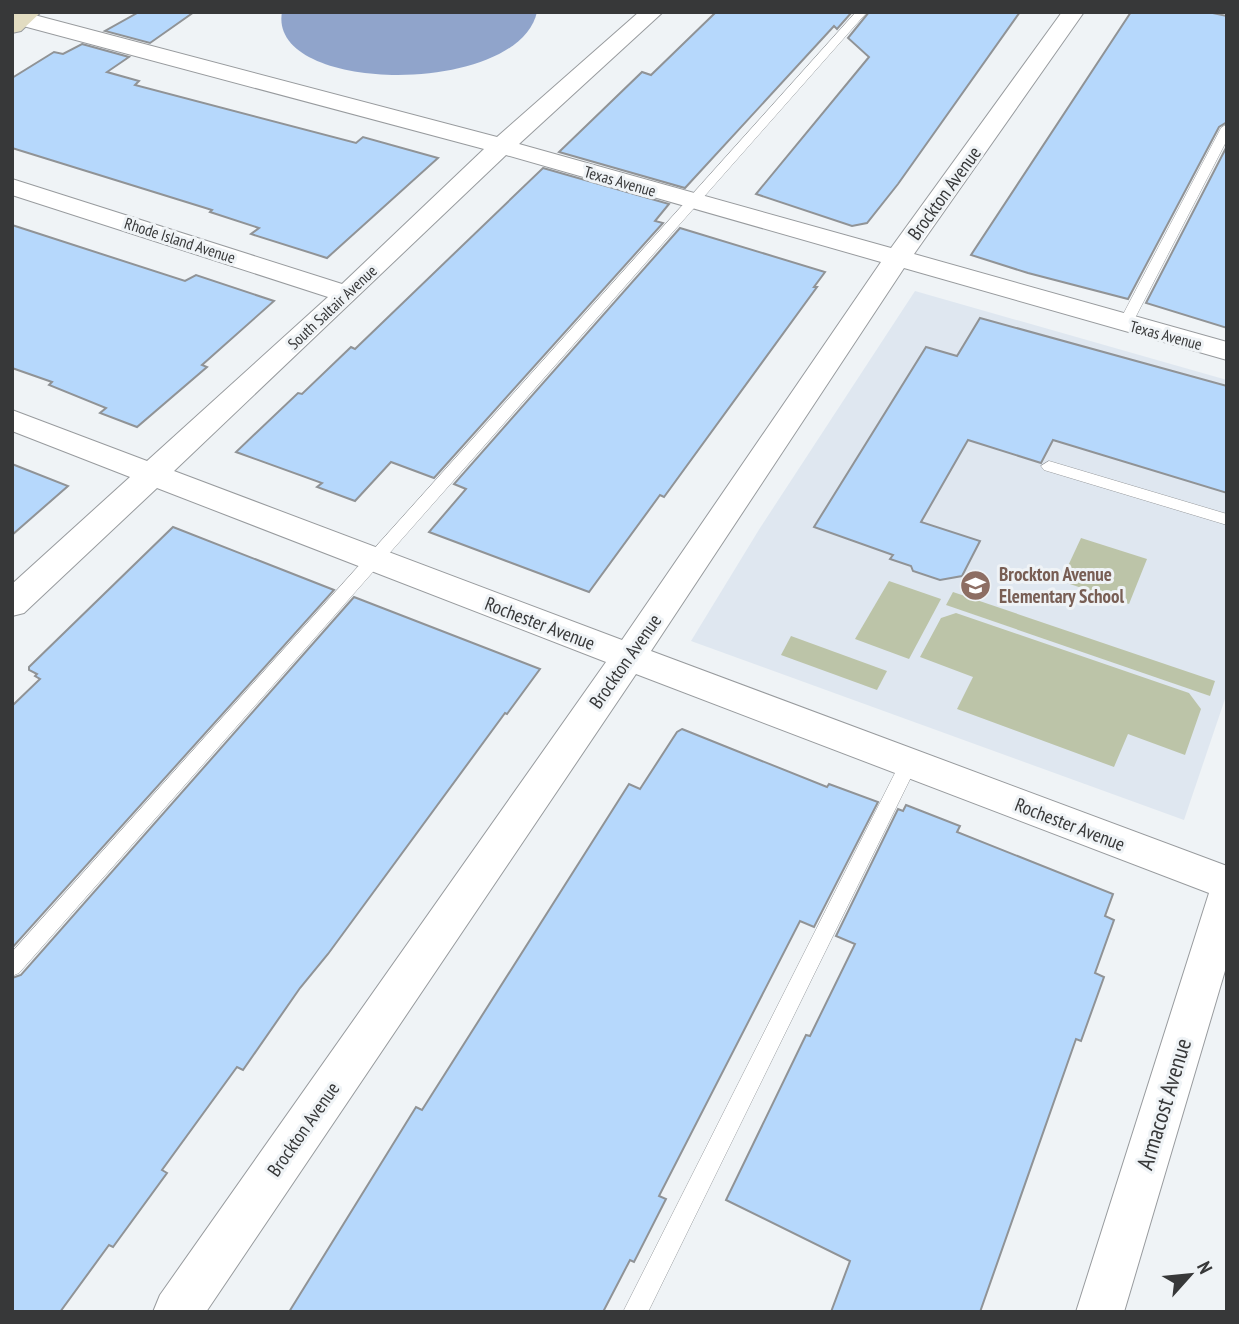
<svg xmlns="http://www.w3.org/2000/svg" width="1239" height="1324" viewBox="0 0 1239 1324" font-family="'PT Sans Narrow',sans-serif">
  <style>
    .built { fill: #dfe7f0 }
    .green { fill: #bcc4a8 }
    .water { fill: #90a4cb }
    .building { fill: #b6d8fc; stroke: #909396; stroke-width: 2 }
    .lines { fill: none; stroke-linecap: round; stroke-linejoin: round }
    .lane-casing { stroke: #989b9e; stroke-width: 1 }
    .street-casing { stroke: #989b9e; stroke-width: 2 }
    .secondary-casing { stroke: #989b9e; stroke-width: 2 }
    .lane { fill: #fff; fill-rule: evenodd }
    .street { fill: #fff; fill-rule: evenodd }
    .secondary { fill: #e2dcc1; fill-rule: evenodd }
    .labels { text-anchor: middle; stroke-width: 6; stroke-linejoin: round; paint-order: stroke }
    .far-street-label { font-size: 16px; fill: #373839; stroke: #eff3f6 }
    .street-label { font-size: 19px; fill: #373839; stroke: #eff3f6 }
    .education-label { font-size: 19px; font-weight: bold; fill: #785e54; stroke: #eff3f6; text-anchor: start }
    .near-street-label { font-size: 23px; fill: #373839; stroke: #eff3f6 }
  </style>
  <rect width="100%" height="100%" fill="#eff3f6"/>
  <polygon class="built" points="915,291 1227,380 1227,693 1184,820 691,641 760,528"/>
  <g class="green">
    <polygon points="1081,538 1147,559 1129,604 1061,581"/>
    <polygon points="889,581 941,599 909,659 855,639"/>
    <polygon points="953,592 1215,681 1210,696 946,605"/>
    <polygon points="956,613 1189,693 1201,709 1185,755 1128,734 1114,767 957,709 973,677 920,657 941,618"/>
    <polygon points="791,636 887,671 877,690 781,655"/>
  </g>
  <path class="water" d="M282,12H537C518,97 267,95 282,12Z"/>
  <g class="building">
    <polygon points="139,12 194,12 150,43 105,31"/>
    <polygon points="716,12 852,12 837,29 834,26 685,188 559,152 642,72 651,75"/>
    <polygon points="869,12 1020,12 898,184 867,223 852,226 756,194 869,57 848,38"/>
    <polygon points="1131,12 1208,12 1227,16 1227,122 1219,127 1128,299 1028,273 971,255"/>
    <polygon points="82,44 129,57 107,72 139,81 135,85 356,143 363,137 438,158 327,258 251,234 259,228 210,212 212,210 12,148 12,78 54,52 63,54"/>
    <polygon points="1227,146 1227,328 1146,303"/>
    <polygon points="543,168 669,204 655,221 663,223 434,478 391,462 355,501 317,487 322,483 236,452 298,393 302,394 351,347 355,349"/>
    <polygon points="12,225 185,281 196,275 274,301 202,365 207,367 137,427 100,413 106,408 49,385 52,382 12,368"/>
    <polygon points="680,228 825,272 814,287 817,287 664,497 660,495 589,592 429,532 466,489 454,484"/>
    <polygon points="980,318 1227,386 1227,493 1053,440 1041,463 968,440 921,522 980,541 962,576 940,580 913,571 911,566 890,559 893,555 814,527 926,347 957,356"/>
    <polygon points="12,464 68,486 12,535"/>
    <polygon points="173,527 334,590 12,948 12,706 40,679 35,676 37,674 29,670 29,667"/>
    <polygon points="354,597 540,669 507,714 505,713 328,954 300,988 243,1070 237,1067 162,1170 167,1173 113,1247 109,1245 60,1312 12,1312 12,978 21,975"/>
    <polygon points="682,729 827,787 829,784 878,802 814,927 800,921 659,1196 666,1199 634,1262 630,1260 603,1312 289,1312 416,1107 422,1110 629,784 640,789 677,732"/>
    <polygon points="906,805 960,826 957,832 1113,894 1105,916 1114,920 1095,973 1104,977 1081,1041 1076,1039 980,1312 831,1312 850,1261 726,1200 806,1035 810,1036 855,944 836,936 898,809 903,811"/>
  </g>
  <g class="lines">
    <defs>
      <g id="lane">
        <polygon points="856,12 867,12 19,973 12,976 12,952"/>
        <polygon points="1227,124 1227,140 1132,324 1125,328 1120,327 1118,324 1221,128"/>
        <polygon points="1049,461 1227,514 1227,525 1044,470 1041,466"/>
        <polygon points="909,756 916,758 918,763 648,1312 623,1312 900,763 902,758"/>
      </g>
      <path id="street" d="M12,12H23L497,137L639,12H663L519,144L891,248L1062,12H1084L914,254L1227,342V360L904,268L651,651L1227,866V964L1124,1312H1076L1209,893L636,674L206,1312H153L160,1295L606,662L157,488L24,613L12,616V584L130,477L12,431V410L147,461L328,297L12,195V179L342,284L484,149L12,23ZM506,155L881,262L622,640L174,471Z"/>
      <polygon id="secondary" points="14,12 41,12 21,31 12,33"/>
    </defs>
    <use href="#lane" class="lane-casing"/>
    <use href="#street" class="street-casing"/>
    <use href="#secondary" class="secondary-casing"/>
    <use href="#lane" class="lane"/>
    <use href="#street" class="street"/>
    <use href="#secondary" class="secondary"/>
  </g>
  <defs>
    <symbol id="school-disc" viewBox="-11 -11 22 22"><circle r="9.5" fill="#8d6e63" stroke="#eff3f6"/><path d="M0-5L7-2L0 1L-7-2ZM-4 1L0 2.5L4 1V4Q0 6-4 4Z" fill="#fff"/></symbol>
  </defs>
  <g fill-rule="evenodd">
    <use href="#school-disc" x="958" y="568" width="35" height="35"/>
  </g>
  <g class="labels">
    <g class="far-street-label">
      <text transform="translate(620 181) rotate(16)" y="6">Texas Avenue</text>
      <text transform="translate(180 240) rotate(18)" y="6">Rhode Island Avenue</text>
      <text transform="translate(332 307) rotate(-43)" y="6">South Saltair Avenue</text>
      <text transform="translate(1166 335) rotate(15)" y="6">Texas Avenue</text>
    </g>
    <g class="street-label">
      <text transform="translate(944 193) rotate(-54)" y="7">Brockton Avenue</text>
      <text transform="translate(540 623) rotate(21)" y="7">Rochester Avenue</text>
      <text transform="translate(625 661) rotate(-55)" y="7">Brockton Avenue</text>
      <text transform="translate(1070 824) rotate(21)" y="7">Rochester Avenue</text>
      <text transform="translate(303 1129) rotate(-55)" y="7">Brockton Avenue</text>
    </g>
    <g class="education-label">
      <text x="999" y="581">Brockton Avenue<tspan x="999" dy="22">Elementary School</tspan></text>
    </g>
    <g class="near-street-label">
      <text transform="translate(1164 1104) rotate(-73)" y="8">Armacost Avenue</text>
    </g>
  </g>
  <rect width="1239" height="1324" fill="none" stroke="#373839" stroke-width="28"/>
  <g transform="translate(1190 1275) rotate(63)" stroke="#eff3f6" stroke-width="5" paint-order="stroke">
  <path d="M0-5L12 26L0 18L-12 26Z" fill="#373839"/>
  <text y="-10" font-size="19" font-weight="bold" text-anchor="middle" fill="#373839">N</text>
  </g>
</svg>
